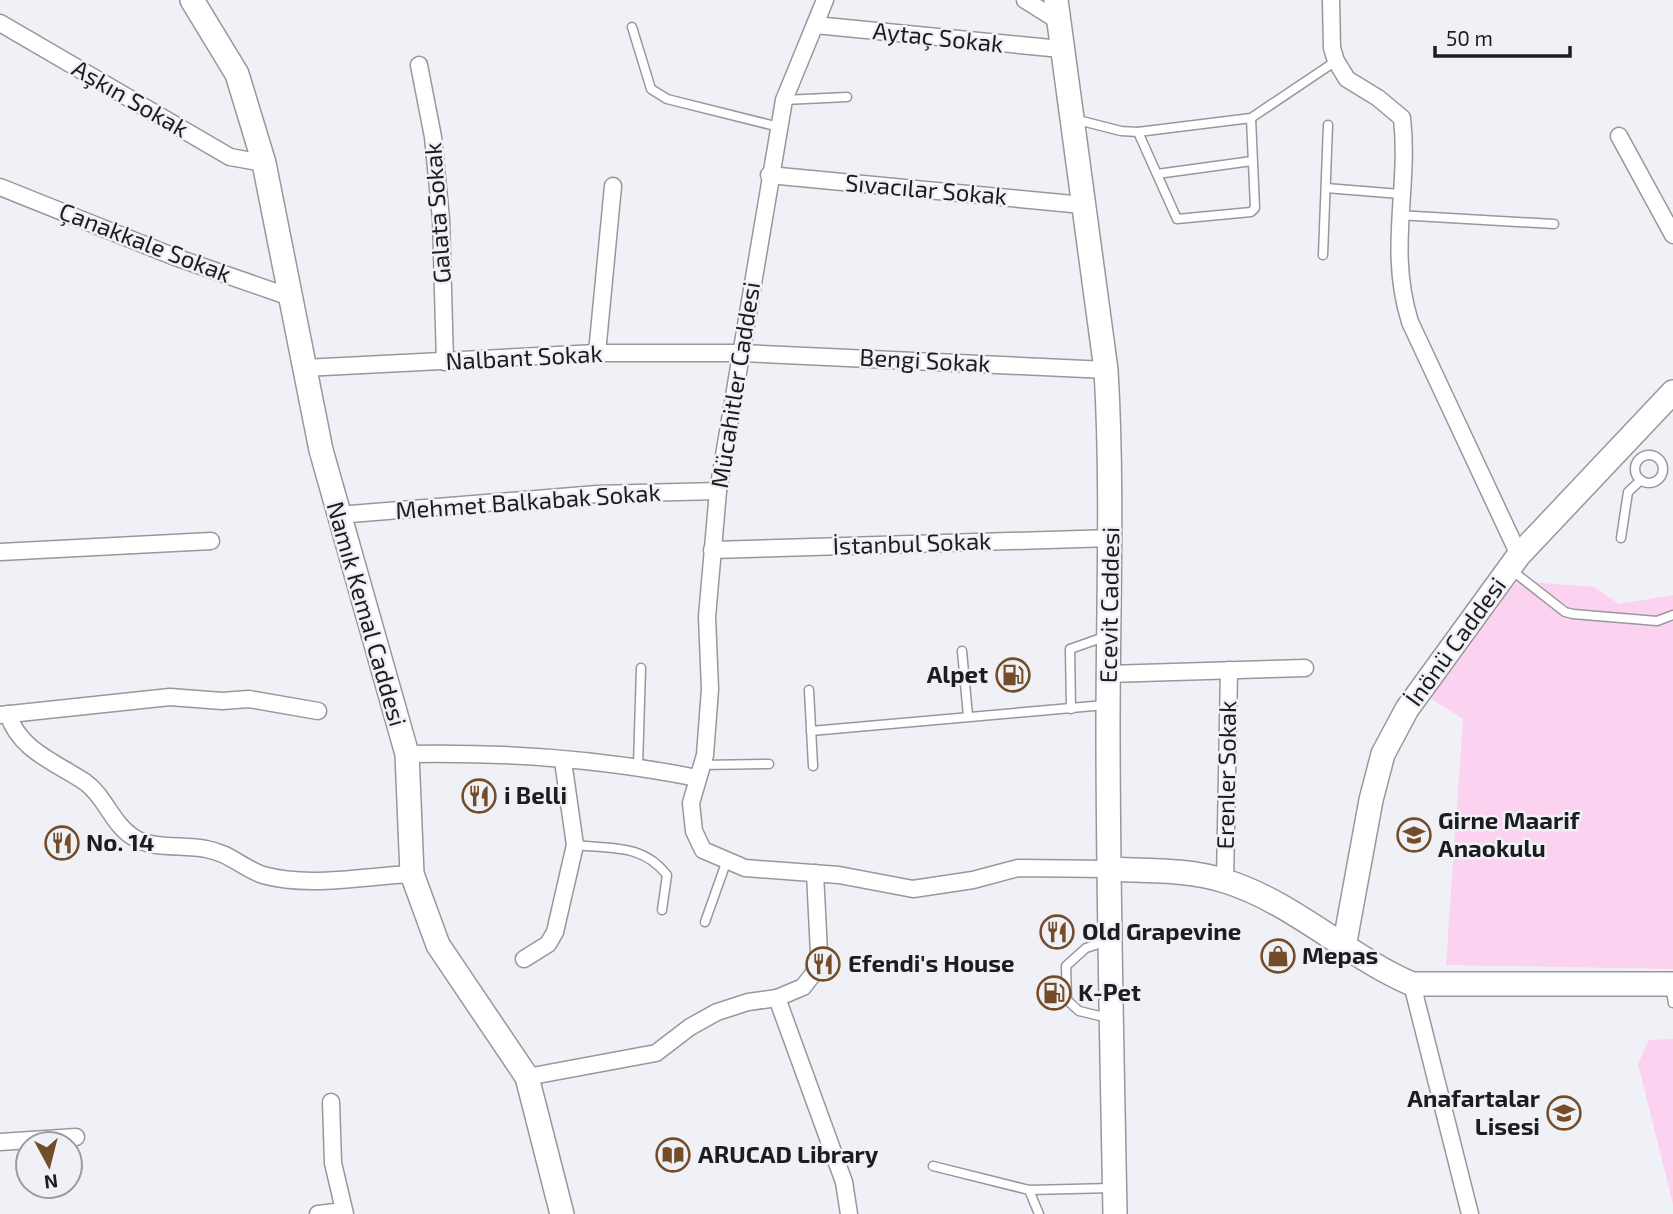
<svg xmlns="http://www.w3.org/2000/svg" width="1673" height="1214" viewBox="0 0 1673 1214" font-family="'Exo 2',sans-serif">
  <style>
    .green { fill: #fbd2f0 }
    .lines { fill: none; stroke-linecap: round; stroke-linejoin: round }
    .lane-casing { stroke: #97989c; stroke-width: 11 }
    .street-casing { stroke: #97989c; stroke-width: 19 }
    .secondary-casing { stroke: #97989c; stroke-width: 26 }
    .lane { stroke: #fff; stroke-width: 8 }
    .street { stroke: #fff; stroke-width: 16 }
    .secondary { stroke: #fff; stroke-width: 23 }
    .labels { text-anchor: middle; stroke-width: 5; stroke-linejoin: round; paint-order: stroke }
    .street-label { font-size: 24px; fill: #1d1d1f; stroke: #f0f1f6 }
    .poi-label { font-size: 24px; font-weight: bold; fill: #1d1d1f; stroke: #f0f1f6; text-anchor: start }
  </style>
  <rect width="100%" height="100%" fill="#f0f1f6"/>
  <g class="green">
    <polygon points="1517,581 1594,587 1619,604 1673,595 1673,969 1446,965 1463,719 1425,695"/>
    <polygon points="1673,1039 1673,1204 1638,1064 1649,1040"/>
  </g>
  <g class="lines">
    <defs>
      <g id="lane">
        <polyline points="632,27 651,89 667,99 779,127"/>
        <polyline points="784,100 847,97"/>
        <polyline points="1074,119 1121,131 1138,132 1251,118 1336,61"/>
        <polyline points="1138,132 1177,219 1251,212 1255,208 1251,118"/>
        <polyline points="1157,174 1252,161"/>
        <polyline points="1326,188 1400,194"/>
        <polyline points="1398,215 1554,224"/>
        <polyline points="1323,255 1328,125"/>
        <circle cx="1649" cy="469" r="14"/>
        <polyline points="1621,538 1628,492 1641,480"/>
        <polyline points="1510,569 1565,612 1573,614 1657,621 1673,615"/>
        <polyline points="962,651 968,716"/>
        <polyline points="809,690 813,766"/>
        <polyline points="1071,709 1070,649 1107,636"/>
        <polyline points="811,731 1105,705"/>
        <polyline points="701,765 769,764"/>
        <polyline points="638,766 641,668"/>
        <path d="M575,845C612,849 643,844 667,875L662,910"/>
        <polyline points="705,922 727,860"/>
        <polyline points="1108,941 1086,948 1066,966 1067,1000 1079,1011 1108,1018"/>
        <polyline points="1670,986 1673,1003"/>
        <polyline points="933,1166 1029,1190 1112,1188"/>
        <polyline points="1029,1190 1039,1214"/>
      </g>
      <g id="street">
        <polyline points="825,0 784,100 718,491 707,617 710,689 705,755 691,803 694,831 703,850 745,868 839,875 913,889 973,880 1018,868 1108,869"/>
        <polyline points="1025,0 1057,20"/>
        <path d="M1331,0L1332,48L1336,61L1347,79L1378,98L1402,118C1410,189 1387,248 1410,322L1519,555"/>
        <polyline points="0,23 230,157 264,163"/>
        <polyline points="815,25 1061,49"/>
        <polyline points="419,65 433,137 441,219 445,362"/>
        <polyline points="1619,136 1673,235"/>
        <polyline points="769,175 1083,205"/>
        <polyline points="0,187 175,257 290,297"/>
        <polyline points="597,353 613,186"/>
        <polyline points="304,368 597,353 743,353 1106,370"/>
        <polyline points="338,515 597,494 718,491"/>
        <polyline points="712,550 1112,538"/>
        <polyline points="0,552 211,541"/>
        <polyline points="1108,674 1305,668"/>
        <path d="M8,714C19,750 55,762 85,782C105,796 112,824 133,837C152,850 184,844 206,849C230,853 242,868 263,875C309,888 365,876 412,874"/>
        <polyline points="0,715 170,697 222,701 249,699 318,711"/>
        <path d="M407,754C503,752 603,759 697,778"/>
        <polyline points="1225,881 1229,670"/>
        <polyline points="524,959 548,944 555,932 575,845 563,761"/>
        <polyline points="1412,984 1470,1214"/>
        <polyline points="777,998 844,1182 849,1214"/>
        <polyline points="527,1077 656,1053 690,1027 717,1012 748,1002 777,998 803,987 814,973 819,953 815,873"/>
        <polyline points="331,1102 333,1163 345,1214"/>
        <polyline points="0,1142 76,1137"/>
        <polyline points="318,1214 344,1211"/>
      </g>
      <g id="secondary">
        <polyline points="192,0 237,74 264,163 321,450 407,754 412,874 438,945 527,1077 562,1214"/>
        <path d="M1056,0L1106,370C1113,489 1108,607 1108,726C1108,889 1112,1051 1115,1214"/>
        <path d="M1108,869C1146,871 1188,869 1225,881C1293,902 1347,956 1412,984H1673"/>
        <polyline points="1344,947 1371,800 1383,754 1407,709 1519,555 1673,392"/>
      </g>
    </defs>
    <use href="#lane" class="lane-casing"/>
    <use href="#street" class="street-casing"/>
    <use href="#secondary" class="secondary-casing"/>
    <use href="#lane" class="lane"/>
    <use href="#street" class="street"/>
    <use href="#secondary" class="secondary"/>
  </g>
  <defs>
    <symbol id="fuel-ring" viewBox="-11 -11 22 22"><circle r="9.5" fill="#f0f1f6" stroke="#734d2a" stroke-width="1.5"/><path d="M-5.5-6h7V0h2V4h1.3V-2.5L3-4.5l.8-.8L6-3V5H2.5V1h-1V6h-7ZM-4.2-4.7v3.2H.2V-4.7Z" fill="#734d2a"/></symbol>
    <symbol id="restaurant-ring" viewBox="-11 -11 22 22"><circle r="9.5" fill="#f0f1f6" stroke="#734d2a" stroke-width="1.5"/><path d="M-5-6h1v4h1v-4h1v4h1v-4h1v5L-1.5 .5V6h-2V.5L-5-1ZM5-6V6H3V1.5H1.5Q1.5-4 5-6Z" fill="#734d2a"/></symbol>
    <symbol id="school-ring" viewBox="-11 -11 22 22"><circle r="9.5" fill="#f0f1f6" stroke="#734d2a" stroke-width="1.5"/><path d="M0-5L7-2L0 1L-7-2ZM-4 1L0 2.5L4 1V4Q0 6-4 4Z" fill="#734d2a"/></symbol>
    <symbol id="shop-ring" viewBox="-11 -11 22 22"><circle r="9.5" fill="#f0f1f6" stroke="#734d2a" stroke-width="1.5"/><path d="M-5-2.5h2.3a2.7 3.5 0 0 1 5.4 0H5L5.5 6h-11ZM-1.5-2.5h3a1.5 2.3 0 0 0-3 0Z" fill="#734d2a"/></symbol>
    <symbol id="library-ring" viewBox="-11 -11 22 22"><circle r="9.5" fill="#f0f1f6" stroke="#734d2a" stroke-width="1.5"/><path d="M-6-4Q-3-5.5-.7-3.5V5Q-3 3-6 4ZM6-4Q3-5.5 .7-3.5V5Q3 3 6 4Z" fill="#734d2a"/></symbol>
  </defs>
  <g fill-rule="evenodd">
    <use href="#fuel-ring" x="994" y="656" width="38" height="38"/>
    <use href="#restaurant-ring" x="460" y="777" width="38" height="38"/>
    <use href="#school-ring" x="1395" y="816" width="38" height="38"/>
    <use href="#restaurant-ring" x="43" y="824" width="38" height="38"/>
    <use href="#restaurant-ring" x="1038" y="913" width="38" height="38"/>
    <use href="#shop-ring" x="1259" y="937" width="38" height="38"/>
    <use href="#restaurant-ring" x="804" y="945" width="38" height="38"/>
    <use href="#fuel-ring" x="1035" y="974" width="38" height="38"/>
    <use href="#school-ring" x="1545" y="1094" width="38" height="38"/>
    <use href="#library-ring" x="654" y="1136" width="38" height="38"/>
  </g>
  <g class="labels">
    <g class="street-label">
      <text transform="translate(938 38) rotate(6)" y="8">Aytaç Sokak</text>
      <text transform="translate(130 99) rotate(30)" y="8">Aşkın Sokak</text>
      <text transform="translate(926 190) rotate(5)" y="8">Sıvacılar Sokak</text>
      <text transform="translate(438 213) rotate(-94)" y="8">Galata Sokak</text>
      <text transform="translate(145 243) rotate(21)" y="8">Çanakkale Sokak</text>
      <text transform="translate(524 358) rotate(-3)" y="8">Nalbant Sokak</text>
      <text transform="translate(925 361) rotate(3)" y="8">Bengi Sokak</text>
      <text transform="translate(736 385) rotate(-81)" y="8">Mücahitler Caddesi</text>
      <text transform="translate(528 502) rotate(-4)" y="8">Mehmet Balkabak Sokak</text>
      <text transform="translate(912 544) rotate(-2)" y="8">İstanbul Sokak</text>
      <text transform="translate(1110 605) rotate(-89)" y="8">Ecevit Caddesi</text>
      <text transform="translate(366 614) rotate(74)" y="8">Namık Kemal Caddesi</text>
      <text transform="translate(1456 642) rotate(-54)" y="8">İnönü Caddesi</text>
      <text transform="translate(1227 775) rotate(-89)" y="8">Erenler Sokak</text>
    </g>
    <g class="poi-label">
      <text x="988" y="683" text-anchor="end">Alpet</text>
      <text x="504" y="804">i Belli</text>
      <text x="1438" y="829">Girne Maarif<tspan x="1438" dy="28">Anaokulu</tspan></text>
      <text x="86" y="851">No. 14</text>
      <text x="1082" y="940">Old Grapevine</text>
      <text x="1302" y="964">Mepas</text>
      <text x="848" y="972">Efendi's House</text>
      <text x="1078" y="1001">K-Pet</text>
      <text x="1540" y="1107" text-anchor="end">Anafartalar<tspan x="1540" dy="28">Lisesi</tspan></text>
      <text x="698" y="1163">ARUCAD Library</text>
    </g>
  </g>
  <g transform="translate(49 1165) rotate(173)"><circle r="33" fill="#f0f1f6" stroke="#9c9ca0" stroke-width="2"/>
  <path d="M0-5L12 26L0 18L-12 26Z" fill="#734d2a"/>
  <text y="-10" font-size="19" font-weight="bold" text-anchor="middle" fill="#1d1d1f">N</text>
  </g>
  <path d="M1435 46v10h135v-10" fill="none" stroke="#1d1d1f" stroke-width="3.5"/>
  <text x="1446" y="46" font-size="21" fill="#1d1d1f" stroke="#f0f1f6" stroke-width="5" paint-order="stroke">50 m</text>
</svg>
